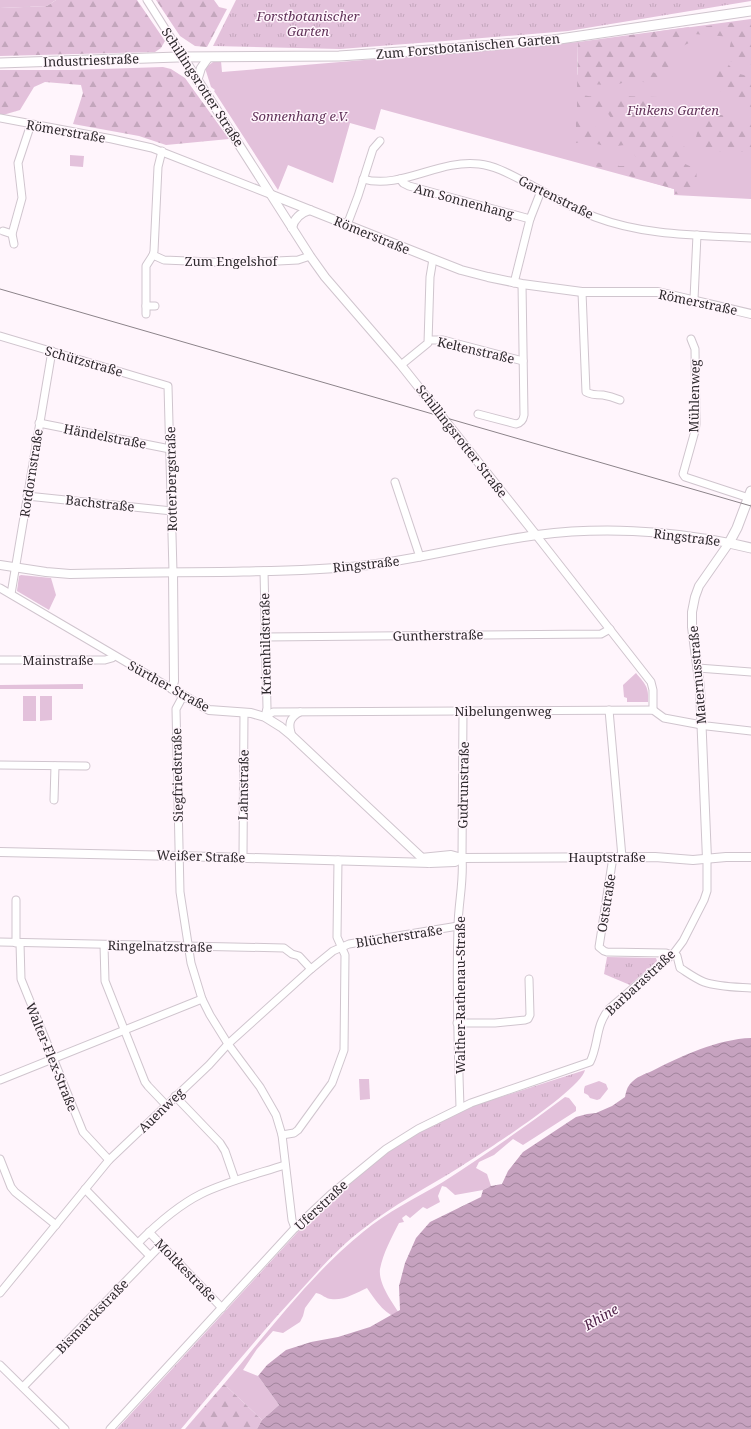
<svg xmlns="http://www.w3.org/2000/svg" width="751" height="1429" viewBox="0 0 751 1429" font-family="'Noto Serif',serif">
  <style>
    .green { fill: #e3c1db }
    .forest { fill: url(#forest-firs) }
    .park { fill: url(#park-tufts) }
    .water { fill: url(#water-waves) }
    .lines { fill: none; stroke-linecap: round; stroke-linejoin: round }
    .minor-casing { stroke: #d0c5ce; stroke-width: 9 }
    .tertiary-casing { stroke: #d0c5ce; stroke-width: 10 }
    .secondary-casing { stroke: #d0c5ce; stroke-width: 11 }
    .minor { stroke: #fff; stroke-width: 7 }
    .tertiary { stroke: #fff; stroke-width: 8 }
    .secondary { stroke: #fff; stroke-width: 9 }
    .tram { stroke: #8c848a; stroke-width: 1 }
    .labels { text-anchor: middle; stroke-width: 3; stroke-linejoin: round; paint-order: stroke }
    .park-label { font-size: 13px; font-style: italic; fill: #613359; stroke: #fff5fc }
    .street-label { font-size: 13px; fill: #2e292d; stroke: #fff5fc }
    .water-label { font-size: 14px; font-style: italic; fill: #51244a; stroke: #fff5fc }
  </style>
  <defs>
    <pattern id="forest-firs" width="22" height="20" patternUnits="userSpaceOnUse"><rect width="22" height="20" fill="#e3c1db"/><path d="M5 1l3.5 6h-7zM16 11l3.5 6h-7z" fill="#c3a6bc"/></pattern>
    <pattern id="park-tufts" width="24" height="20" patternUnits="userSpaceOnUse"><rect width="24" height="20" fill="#e3c1db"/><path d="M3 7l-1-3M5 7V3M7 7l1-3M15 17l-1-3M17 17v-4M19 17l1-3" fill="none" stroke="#c3a6bc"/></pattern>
    <pattern id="water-waves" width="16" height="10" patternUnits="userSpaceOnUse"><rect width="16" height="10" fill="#c6a2bf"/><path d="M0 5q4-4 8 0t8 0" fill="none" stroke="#a1849c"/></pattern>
  </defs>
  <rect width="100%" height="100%" fill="#fff5fc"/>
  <g class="green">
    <polygon points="0,0 56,0 47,6 0,8"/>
    <polygon points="751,19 751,199 674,195 674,189 381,109 375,130 350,123 333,183 288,165 278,190 214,91 215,90 211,87 205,68 213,62 221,61 222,72 578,42 577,75 651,33 661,31"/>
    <polygon points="70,155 84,156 83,167 70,166"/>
    <polygon points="21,575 51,578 56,595 49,610 17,591 19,576"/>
    <path d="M636,673C646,685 649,687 648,702H627V698L624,697L623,685Z"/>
    <polygon points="83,684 83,689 0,689 0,685"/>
    <rect x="23" y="696" width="13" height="25"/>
    <polygon points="40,696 52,696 52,720 40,721"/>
    <polygon points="359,1079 369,1079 370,1099 360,1100"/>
    <polygon points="599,1081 606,1084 608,1089 600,1099 597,1100 590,1098 588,1095 584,1093 584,1089 585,1086"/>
    <path d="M565,1097L569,1098L576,1107V1111L523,1145L513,1139L494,1155L479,1162L476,1168L487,1174L491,1186L483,1190L455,1195L446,1187L442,1186L438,1196L440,1202L427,1209L423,1207L410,1218L406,1215L402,1218L404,1222L399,1223C392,1237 383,1253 380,1269C378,1285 395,1306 403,1319C386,1317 376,1301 367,1288C356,1293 343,1301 331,1299C326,1299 322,1294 316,1293L305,1308L303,1316L300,1322L283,1333L273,1331L257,1349L243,1370L258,1376L279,1405L262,1420L224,1384C268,1332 310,1275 363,1232C387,1212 416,1198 443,1182C485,1155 525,1127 565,1097Z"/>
  </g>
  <g class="forest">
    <polygon points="56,0 137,0 165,41 161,48 155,52 0,56 0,8 47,6"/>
    <polygon points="156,0 214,0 219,7 227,9 207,47 195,46 180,36"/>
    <polygon points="751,20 751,65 729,61 730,46 732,37 694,34 694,28"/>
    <path d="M689,27L691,33L689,43L676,49H670L665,52C668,59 673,60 676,66L672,72C666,70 662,66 657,63C652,61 645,61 640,61L635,65L637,74L640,75C648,71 652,71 660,75L661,79L652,86C648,84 642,81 638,80C630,79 626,82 619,84C605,88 590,79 577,90L578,42Z"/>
    <path d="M718,64H728L736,73L751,77V107L728,99C725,92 722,91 715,90L716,82L710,80L714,65Z"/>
    <polygon points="163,67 171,69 185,78 229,139 166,145 139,136 73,124 83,93 81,85 45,82 34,87 20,110 3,115 0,115 0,70 70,70"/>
    <path d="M577,92C587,99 601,95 612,98L618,96L658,97L656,110L672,117V125L667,129C671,136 676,141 683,143L686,152L683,157V163L696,169L697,181L694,189V195L675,194L674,189L581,162L579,158L581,157L592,162L601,163L604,157H608L619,166H629L632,163L638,161L634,154V151L632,146C623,143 616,148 607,146C596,145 588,140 576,143V119C586,125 596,128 607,128L611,124V118L607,112L591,109L577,112Z"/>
    <polygon points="708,115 722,115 750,119 751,118 751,152 701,151 697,147 696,137 698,130 706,123"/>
    <polygon points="224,1384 262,1420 257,1429 185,1429"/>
  </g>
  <g class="park">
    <polygon points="236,0 751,0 751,1 568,31 445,41 340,49 213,46"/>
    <polygon points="607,957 656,958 657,961 630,985 604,974"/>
    <path d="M585,1070C581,1090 481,1154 460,1167C428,1187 393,1205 363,1229C339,1247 319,1270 299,1292C258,1336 220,1383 181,1429H117L306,1223L345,1187L388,1152L420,1132L473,1106Z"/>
  </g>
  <path class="water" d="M751,1038V1429H257L262,1420L279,1405L258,1376L267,1365L286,1350L311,1342L338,1337L370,1327L400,1310L399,1286L405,1263L416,1238L430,1222L481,1197L483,1190L491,1186L502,1184L508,1171L523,1152L576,1117L587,1114L596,1113L612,1106L625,1097C626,1092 627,1087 631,1083C636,1077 645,1074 652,1071C681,1056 718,1039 751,1038Z"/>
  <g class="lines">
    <defs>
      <g id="minor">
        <polyline points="147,0 183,57"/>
        <polyline points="0,118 112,139 152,148 272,195"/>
        <path d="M363,179C400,190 439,159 479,164C497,166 513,176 529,184C551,196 572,208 595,217C645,236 698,235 751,238"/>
        <polyline points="400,179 403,183 409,186 530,219"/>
        <polyline points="347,225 358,196 373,149 380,141"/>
        <polyline points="3,231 12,234"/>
        <polyline points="14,244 12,234 22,198 18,163 31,124"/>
        <polyline points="153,255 164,260 236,263 298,260 310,256"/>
        <polyline points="514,283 530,219 541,191"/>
        <path d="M582,292L586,392C591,395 597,395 603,395C609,396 615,398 620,400"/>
        <polyline points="694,299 697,235"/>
        <polyline points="146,306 155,306"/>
        <polyline points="146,314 146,266 153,255 154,251 158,167 162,151"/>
        <polyline points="0,336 168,386 173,572"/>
        <polyline points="691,339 695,349 696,424 695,431 683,474 685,477 749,498"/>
        <polyline points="429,340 443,340 523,361"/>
        <polyline points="401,365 428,343 430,277 433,259"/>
        <path d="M478,414L516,424C521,423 523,421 524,415L522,284"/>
        <polyline points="39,423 170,449"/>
        <polyline points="395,482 420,557"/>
        <polyline points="27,496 172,511"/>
        <polyline points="536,535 651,682 653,690 653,710"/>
        <polyline points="264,571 267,708 265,717"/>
        <polyline points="0,588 172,689"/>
        <polyline points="11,594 52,351"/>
        <polyline points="265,637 601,634 610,629"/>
        <polyline points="0,660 105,660 112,658 114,656"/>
        <polyline points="698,668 751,672"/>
        <polyline points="183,696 176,709 180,892 191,963 202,999 210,1015 228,1044 260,1087 276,1115 282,1135 292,1220 295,1228"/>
        <polyline points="609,710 622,857"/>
        <polyline points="265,717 273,712 653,710 664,718 707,726 751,731"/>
        <path d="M292,736C288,724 289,718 300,712"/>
        <polyline points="0,765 86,766"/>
        <polyline points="54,800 55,766"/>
        <polyline points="243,857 244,713"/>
        <polyline points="613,857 599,947 604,951 607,952 666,953 671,955"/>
        <polyline points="0,942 284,948 292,954 299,956 311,969"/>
        <polyline points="16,943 16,900"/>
        <polyline points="20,943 21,979 83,1132 109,1160"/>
        <polyline points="104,945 105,981 145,1082 148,1086 166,1105"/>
        <path d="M674,953L677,956L680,968C688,973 696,979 704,982C718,987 736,987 751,988"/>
        <polyline points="457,1023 495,1023 525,1020 528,1019 530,1015 529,979"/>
        <polyline points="0,1080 202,999"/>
        <polyline points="175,1096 220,1143 225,1151 235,1180"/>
        <path d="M460,1107C458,1048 456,988 458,928C458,904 464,882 462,858L463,711"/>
        <polyline points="282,1135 294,1133 298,1130 332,1083 344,1050 345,955 337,937 338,860"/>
        <polyline points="0,1159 11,1187 15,1192 56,1225"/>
        <polyline points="85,1189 150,1256"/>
        <polyline points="149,1232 222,1308"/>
        <path d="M138,1243C157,1224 177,1206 201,1194C228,1181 257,1174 285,1165"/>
        <polyline points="0,1293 109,1160 209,1065 228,1044 311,969 333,951 349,944 458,926"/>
        <polyline points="0,1365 65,1429"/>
        <polyline points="23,1387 161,1245"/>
        <path d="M110,1429L295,1228L330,1195L386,1149L418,1129L471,1103L590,1062C599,1044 595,1026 609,1009L664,962L674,953L683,941L704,900L707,891V859"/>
      </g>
      <g id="tertiary">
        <polyline points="183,57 310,256 325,277 401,365 536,535"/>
        <polyline points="197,81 201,68 208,58"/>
        <polyline points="272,195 433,259 461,270 488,277 522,284 582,292 658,292 751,314"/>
        <path d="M292,228C294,218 300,213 310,210"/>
        <path d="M0,565L46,572L70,574C120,573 170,572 220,572C267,571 313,571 360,566C419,560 477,543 537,535C599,527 667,530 729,543L699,586L695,597L692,612V627L700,688L707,859"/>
        <polyline points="173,572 174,681 172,689 209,710 251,713 265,717 281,727 292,736 422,858 429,863"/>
        <polyline points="0,852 179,856 430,863 455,862 462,858"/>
        <polyline points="421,858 451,855 462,858 655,857 693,860 726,857 751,857"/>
      </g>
      <g id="secondary">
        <polyline points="0,63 178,57 339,56 446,49 553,40 751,11"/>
        <polyline points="751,491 737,528 729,543 751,548"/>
      </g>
    </defs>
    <use href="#minor" class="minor-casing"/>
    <use href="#tertiary" class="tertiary-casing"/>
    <use href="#secondary" class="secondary-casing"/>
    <use href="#minor" class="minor"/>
    <use href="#tertiary" class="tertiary"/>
    <use href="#secondary" class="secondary"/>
    <polyline class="tram" points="0,289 751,506"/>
  </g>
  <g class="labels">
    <g class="park-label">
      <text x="308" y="21">Forstbotanischer<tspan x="308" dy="15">Garten</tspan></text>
      <text x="673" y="115">Finkens Garten</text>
      <text x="300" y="121">Sonnenhang e.V.</text>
    </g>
    <g class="street-label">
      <text transform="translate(468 46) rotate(-5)" y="5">Zum Forstbotanischen Garten</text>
      <text transform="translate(91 60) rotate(-2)" y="5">Industriestraße</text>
      <text transform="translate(203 87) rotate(57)" y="5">Schillingsrotter Straße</text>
      <text transform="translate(66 131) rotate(10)" y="5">Römerstraße</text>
      <text transform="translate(556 197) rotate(26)" y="5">Gartenstraße</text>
      <text transform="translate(464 201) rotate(15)" y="5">Am Sonnenhang</text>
      <text transform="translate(372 235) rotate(22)" y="5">Römerstraße</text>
      <text x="231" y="266">Zum Engelshof</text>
      <text transform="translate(698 302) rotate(12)" y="5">Römerstraße</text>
      <text transform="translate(476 350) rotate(13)" y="5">Keltenstraße</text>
      <text transform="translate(84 361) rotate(16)" y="5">Schützstraße</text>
      <text transform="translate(694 396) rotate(-89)" y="5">Mühlenweg</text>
      <text transform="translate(105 436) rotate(11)" y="5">Händelstraße</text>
      <text transform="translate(462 441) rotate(52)" y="5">Schillingsrotter Straße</text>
      <text transform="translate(31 473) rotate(-81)" y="5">Rotdornstraße</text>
      <text transform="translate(171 479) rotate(-91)" y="5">Rotterbergstraße</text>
      <text transform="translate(100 503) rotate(6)" y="5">Bachstraße</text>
      <text transform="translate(687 537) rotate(7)" y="5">Ringstraße</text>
      <text transform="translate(366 564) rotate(-6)" y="5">Ringstraße</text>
      <text transform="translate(438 635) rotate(-1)" y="5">Guntherstraße</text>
      <text transform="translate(265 644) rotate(-91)" y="5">Kriemhildstraße</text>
      <text x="58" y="665">Mainstraße</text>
      <text transform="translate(697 675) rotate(-95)" y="5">Maternusstraße</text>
      <text transform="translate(169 686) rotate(29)" y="5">Sürther Straße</text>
      <text x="503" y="716">Nibelungenweg</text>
      <text transform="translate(177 775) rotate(-91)" y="5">Siegfriedstraße</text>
      <text transform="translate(243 785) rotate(-89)" y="5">Lahnstraße</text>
      <text transform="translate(463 785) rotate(-89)" y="5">Gudrunstraße</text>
      <text transform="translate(201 856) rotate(2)" y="5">Weißer Straße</text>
      <text x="607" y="862">Hauptstraße</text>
      <text transform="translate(606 903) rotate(-81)" y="5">Oststraße</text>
      <text transform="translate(399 936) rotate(-9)" y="5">Blücherstraße</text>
      <text transform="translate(160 946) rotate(1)" y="5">Ringelnatzstraße</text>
      <text transform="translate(640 982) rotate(-43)" y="5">Barbarastraße</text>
      <text transform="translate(460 995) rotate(-90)" y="5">Walther-Rathenau-Straße</text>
      <text transform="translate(52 1057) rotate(68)" y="5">Walter-Flex-Straße</text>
      <text transform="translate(161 1110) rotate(-44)" y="5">Auenweg</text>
      <text transform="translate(321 1205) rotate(-43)" y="5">Uferstraße</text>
      <text transform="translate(186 1270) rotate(46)" y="5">Moltkestraße</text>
      <text transform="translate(92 1316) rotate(-46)" y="5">Bismarckstraße</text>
    </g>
    <g class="water-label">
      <text transform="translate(601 1317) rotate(-30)" y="5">Rhine</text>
    </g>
  </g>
</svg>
